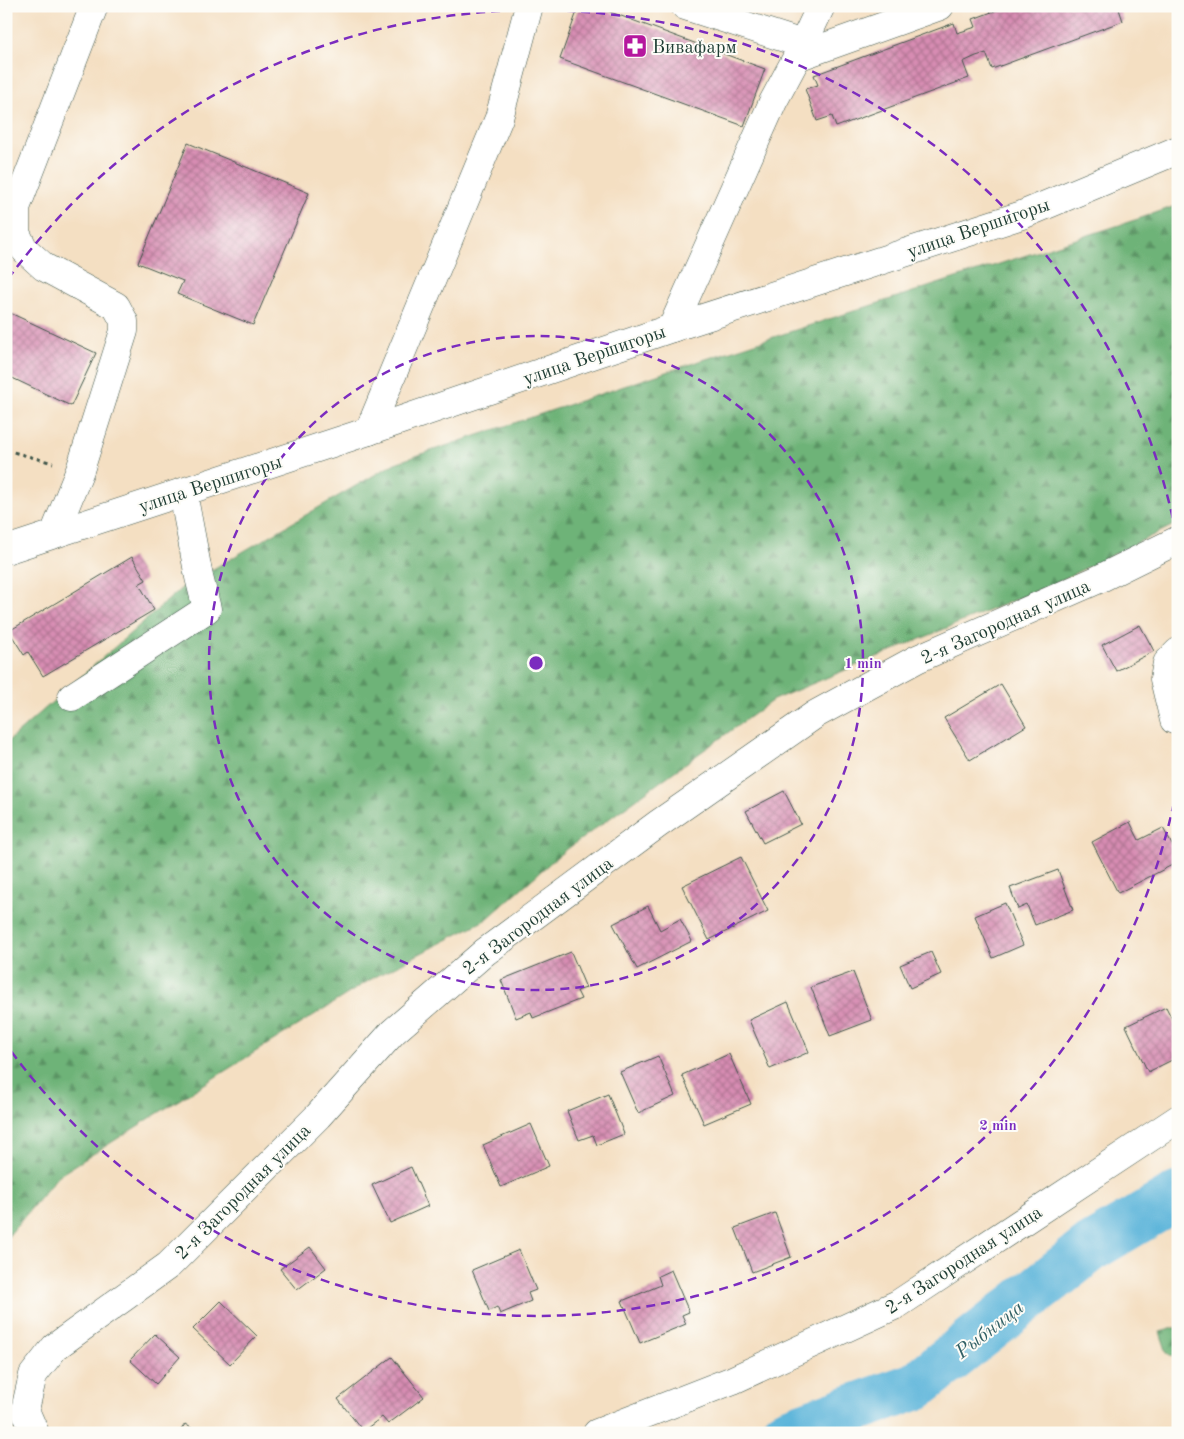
<svg xmlns="http://www.w3.org/2000/svg" width="1184" height="1439" viewBox="0 0 1184 1439" font-family="'Old Standard TT',serif">
  <style>
    .forest { fill: url(#forest-firs); stroke: #467856 }
    .lines { fill: none; stroke-linecap: round; stroke-linejoin: round }
    .river { stroke: #5db5da; stroke-width: 49 }
    .building { fill: url(#building-cross-hatch) }
    .minor-casing { stroke: #3f5549; stroke-width: 29 }
    .path { stroke: #3f5549; stroke-width: 3; stroke-dasharray: 4 4; stroke-linecap: butt }
    .minor { stroke: #fff; stroke-width: 28 }
    .ring { fill: none; stroke: #7b2cbf; stroke-width: 2.5; stroke-dasharray: 9 6 }
    .labels { text-anchor: middle; stroke-width: 4; stroke-linejoin: round; paint-order: stroke }
    .poi-label { font-size: 19px; fill: #1f3d34; stroke: #fdfcf7; text-anchor: start }
    .street-label { font-size: 19px; fill: #1f3d34; stroke: #fdfcf7 }
    .water-label { font-size: 20px; font-style: italic; fill: #326166; stroke: #fdfcf7 }
    .centre { fill: #7b2cbf; stroke: #fdfcf7; stroke-width: 2.5 }
    .ring-label { font-size: 15px; text-anchor: middle; font-weight: bold; fill: #7b2cbf; stroke: #fdfcf7; stroke-width: 4; stroke-linejoin: round; paint-order: stroke }
  </style>
  <defs>
    <pattern id="forest-firs" width="22" height="20" patternUnits="userSpaceOnUse" patternTransform="scale(1.25)"><rect width="22" height="20" fill="#6eb378"/><path d="M5 1l3.5 6h-7zM16 11l3.5 6h-7z" fill="#5a9363"/></pattern>
    <pattern id="building-cross-hatch" width="8" height="8" patternUnits="userSpaceOnUse" patternTransform="scale(1.25)"><rect width="8" height="8" fill="#d78cb2"/><path d="M0 0l8 8M0 8l8-8" fill="none" stroke="#ae7492"/></pattern>
  </defs>
  <rect width="100%" height="100%" fill="#fdfcf7"/>
  <filter id="ink" filterUnits="userSpaceOnUse"><feTurbulence type="fractalNoise" baseFrequency=".02" numOctaves="2"/><feDisplacementMap in="SourceGraphic" scale="10" xChannelSelector="R" yChannelSelector="G"/><feConvolveMatrix kernelMatrix="1 2 1 2 8 2 1 2 1" color-interpolation-filters="sRGB"/></filter>
  <filter id="wash" filterUnits="userSpaceOnUse"><feTurbulence type="fractalNoise" baseFrequency=".0096" numOctaves="4" result="noise"/><feDisplacementMap in="SourceGraphic" scale="20" xChannelSelector="R" yChannelSelector="G"/><feGaussianBlur stdDeviation="1.12" result="paint"/><feColorMatrix in="noise" values="0 0 0 0 0 0 0 0 0 0 0 0 0 0 0 0 0 1.4 0 .05"/><feComposite in="paint" operator="in"/></filter>
  <g filter="url(#wash)">
    <rect width="100%" height="100%" fill="#f4dfc2"/>
    <g class="forest">
      <polygon points="1178,205 1178,523 1053,584 773,700 559,855 487,919 373,978 58,1176 6,1239 6,743 184,586 395,463 669,371 1141,218"/>
      <polygon points="1178,1327 1178,1360 1167,1353 1160,1332"/>
    </g>
    <g class="lines">
      <polyline class="river" points="785,1433 916,1386 1093,1246 1178,1196"/>
    </g>
    <g id="blocks">
      <g class="building">
        <polygon points="579,6 594,6 765,69 744,126 560,59"/>
        <polygon points="1008,6 1118,6 1123,21 992,69 986,53 976,56 963,62 969,78 836,127 832,116 817,121 805,89 818,85 814,75 954,23 957,33 976,27 973,19"/>
        <polygon points="188,143 309,193 253,325 177,294 183,281 138,263"/>
        <polygon points="6,311 96,353 71,406 6,375"/>
        <polygon points="132,557 146,580 139,584 154,610 43,676 28,652 24,655 9,631"/>
        <polygon points="1140,625 1154,651 1116,671 1102,645"/>
        <polygon points="1001,684 1026,726 970,760 944,718"/>
        <polygon points="784,791 801,824 763,843 746,811"/>
        <polygon points="1130,822 1139,840 1163,828 1178,856 1178,862 1118,893 1092,842"/>
        <polygon points="741,857 768,911 709,940 682,886"/>
        <polygon points="1058,870 1073,910 1035,925 1027,905 1018,909 1010,888"/>
        <polygon points="1005,903 1023,945 993,958 975,916"/>
        <polygon points="648,906 660,930 680,919 692,941 637,969 613,924"/>
        <polygon points="571,952 586,988 577,991 581,999 533,1018 531,1012 516,1018 501,980"/>
        <polygon points="931,952 941,974 910,988 900,965"/>
        <polygon points="853,972 872,1020 830,1036 811,987"/>
        <polygon points="788,1002 809,1052 770,1069 749,1020"/>
        <polygon points="1166,1007 1178,1031 1178,1057 1148,1072 1126,1026"/>
        <polygon points="729,1054 751,1104 704,1124 682,1075"/>
        <polygon points="658,1056 675,1096 638,1113 620,1072"/>
        <polygon points="608,1094 624,1134 597,1145 593,1135 579,1140 567,1111"/>
        <polygon points="531,1124 549,1166 501,1187 483,1145"/>
        <polygon points="411,1167 428,1206 390,1223 372,1185"/>
        <polygon points="775,1213 791,1257 752,1272 735,1228"/>
        <polygon points="310,1247 326,1268 297,1290 280,1269"/>
        <polygon points="519,1250 536,1290 528,1293 531,1301 500,1314 497,1307 489,1311 472,1270"/>
        <polygon points="671,1270 689,1312 682,1315 686,1324 640,1343 622,1301 661,1285 658,1276"/>
        <polygon points="221,1301 257,1336 230,1364 193,1329"/>
        <polygon points="155,1334 180,1357 156,1384 130,1360"/>
        <polygon points="392,1357 424,1397 388,1424 382,1417 363,1431 338,1399"/>
        <polygon points="185,1424 199,1433 179,1433"/>
      </g>
    </g>
  </g>
  <g filter="url(#ink)">
    <use href="#blocks" fill-opacity="0" stroke="#3f5549" stroke-width="1"/>
    <g class="lines">
      <defs>
        <g id="minor">
          <polyline points="685,6 803,44"/>
          <polyline points="797,57 940,6"/>
          <polyline points="672,328 773,102 797,57 821,6"/>
          <polyline points="369,431 499,118 529,6"/>
          <polyline points="54,534 80,470 124,331 124,321 116,306 44,267 24,249 16,233 16,208 94,6"/>
          <polyline points="6,550 369,431 672,328 1022,215 1178,150"/>
          <polyline points="72,697 207,609 199,577 183,493"/>
          <polyline points="1174,720 1164,679 1167,663 1178,652"/>
          <polyline points="35,1433 25,1410 33,1375 55,1347 169,1265 318,1116 393,1032 485,952 658,824 816,714 917,659 1097,580 1178,540"/>
          <polyline points="597,1433 733,1380 898,1304 1178,1119"/>
        </g>
      </defs>
      <use href="#minor" class="minor-casing"/>
      <polyline class="path" points="6,450 53,463"/>
      <use href="#minor" class="minor"/>
    </g>
  </g>
  <g class="ring">
    <circle cx="536" cy="663" r="327"/>
    <path d="M1177 788A653 653 0 0 1 8 1047M8 279A653 653 0 0 1 1177 538"/>
  </g>
  <defs>
    <symbol id="pharmacy-square" viewBox="-11 -11 22 22"><rect x="-9" y="-9" width="18" height="18" rx="4" fill="#b5179e" stroke="#fdfcf7"/><path d="M-2-6h4v4h4v4h-4v4h-4v-4h-4v-4h4Z" fill="#fff"/></symbol>
  </defs>
  <g fill-rule="evenodd">
    <use href="#pharmacy-square" x="621" y="32" width="28" height="28"/>
  </g>
  <g class="labels">
    <g class="poi-label">
      <text x="652" y="53">Вивафарм</text>
    </g>
    <g class="street-label">
      <text transform="translate(978 227) rotate(-19)" y="7">улица Вершигоры</text>
      <text transform="translate(594 354) rotate(-19)" y="7">улица Вершигоры</text>
      <text transform="translate(210 483) rotate(-18)" y="7">улица Вершигоры</text>
      <text transform="translate(1005 621) rotate(-24)" y="7">2-я Загородная улица</text>
      <text transform="translate(537 915) rotate(-37)" y="7">2-я Загородная улица</text>
      <text transform="translate(242 1191) rotate(-45)" y="7">2-я Загородная улица</text>
      <text transform="translate(963 1259) rotate(-33)" y="7">2-я Загородная улица</text>
    </g>
    <g class="water-label">
      <text transform="translate(989 1329) rotate(-38)" y="7">Рыбница</text>
    </g>
  </g>
  <circle cx="536" cy="663" r="8" class="centre"/>
  <g class="ring-label">
    <text x="863" y="668">1 min</text>
    <text x="998" y="1130">2 min</text>
  </g>
  <rect width="1184" height="1439" fill="none" stroke="#fdfcf7" stroke-width="25"/>
</svg>
